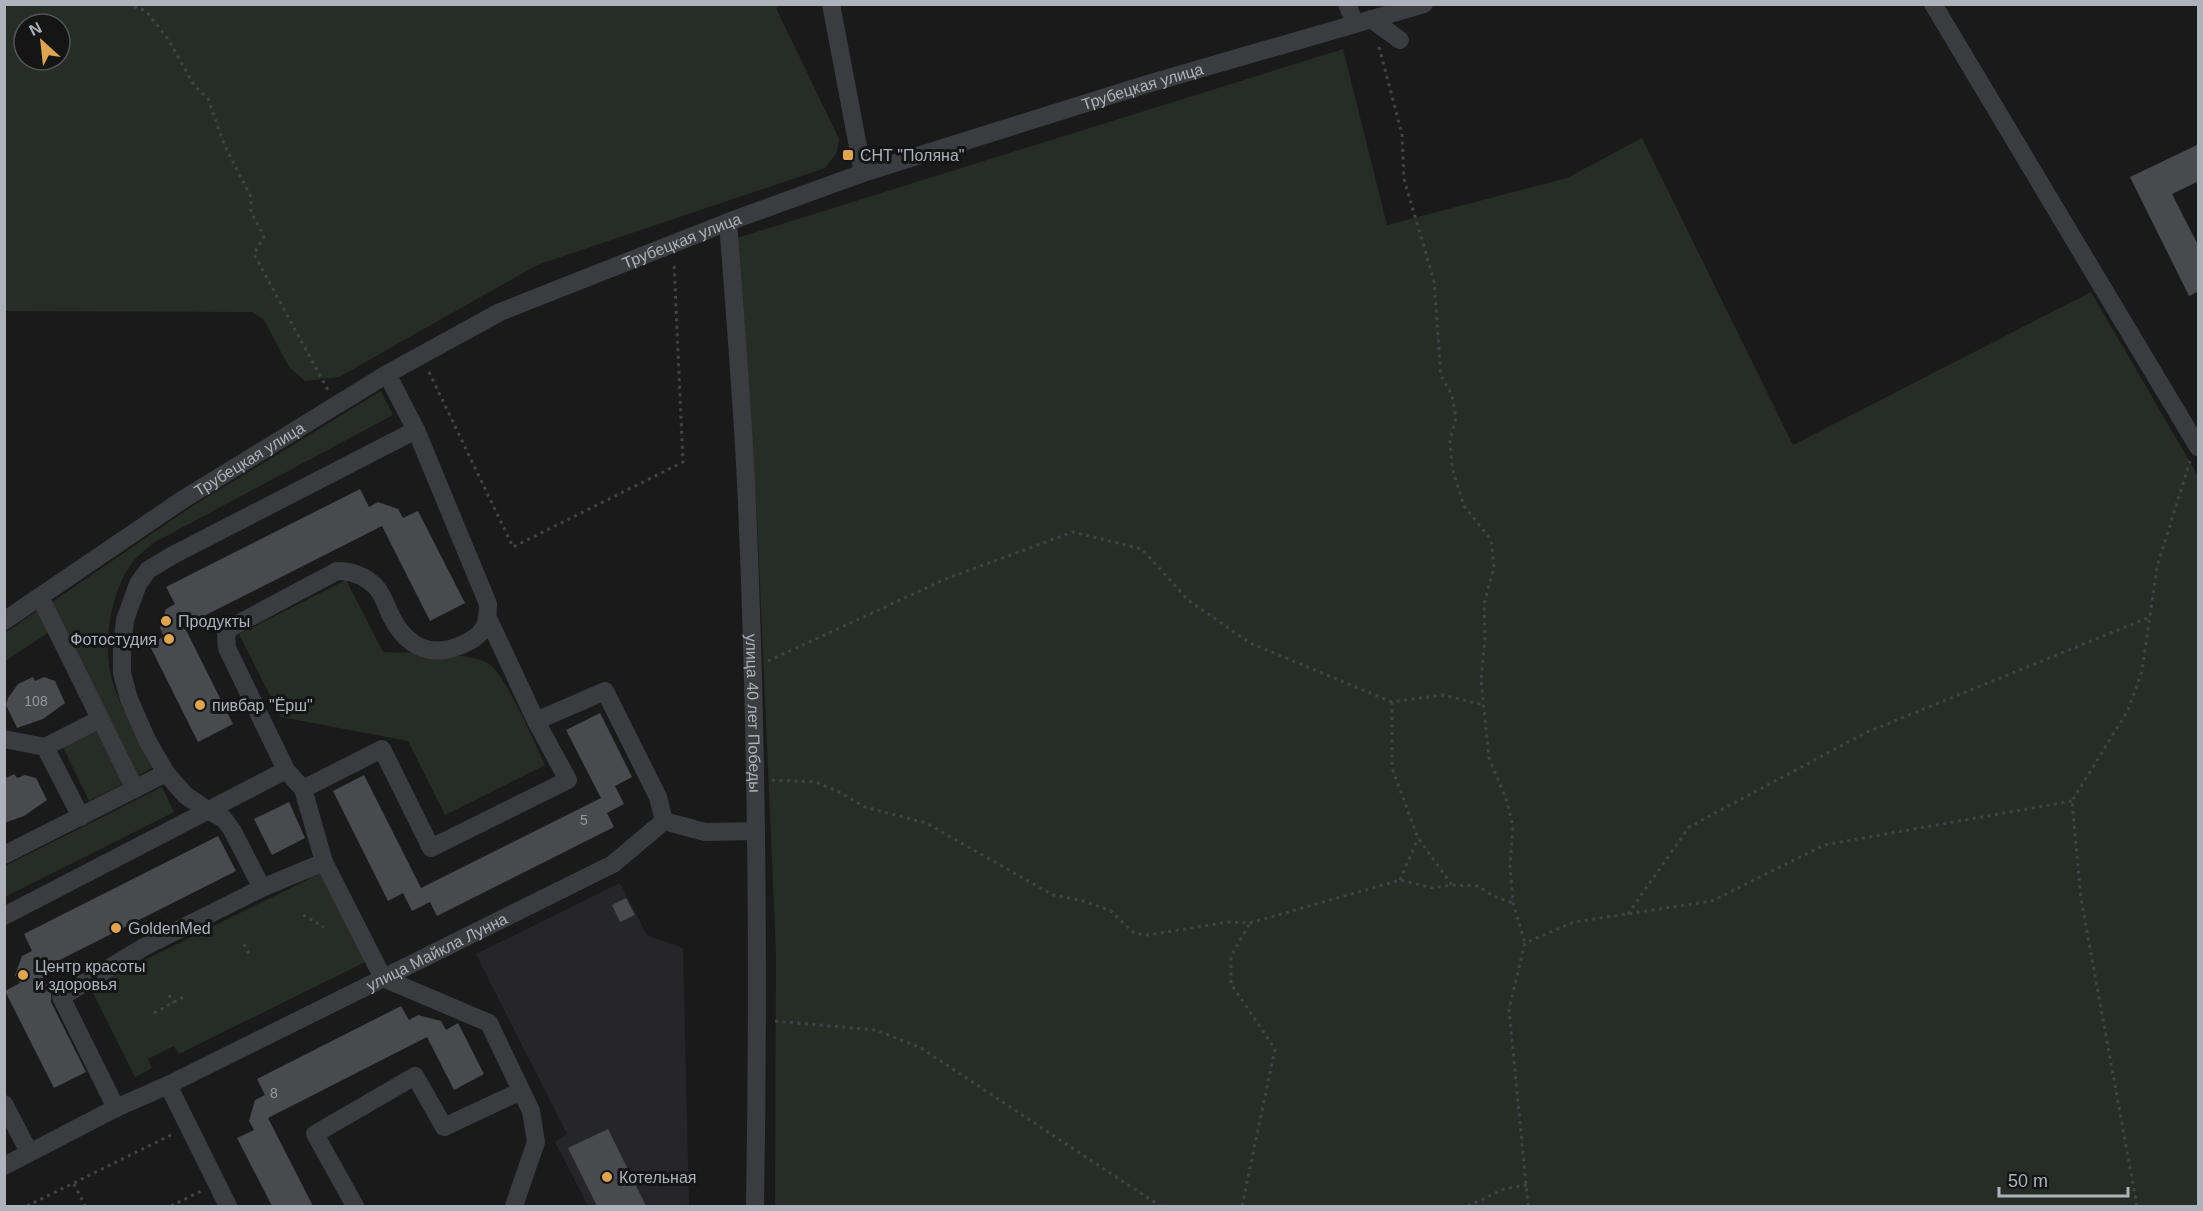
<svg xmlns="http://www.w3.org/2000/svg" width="2203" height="1211" viewBox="0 0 2203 1211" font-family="Helvetica,sans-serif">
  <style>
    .built { fill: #262628 }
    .green { fill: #262d26; fill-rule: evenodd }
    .building { fill: #494a4e }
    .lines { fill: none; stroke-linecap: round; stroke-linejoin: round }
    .path { stroke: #414347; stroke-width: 3; stroke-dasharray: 3 4.5; stroke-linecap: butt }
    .minor { stroke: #3b3c40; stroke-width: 18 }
    .poi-dot { fill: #dea44f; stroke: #151516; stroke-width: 2 }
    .labels { text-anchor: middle; stroke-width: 6; stroke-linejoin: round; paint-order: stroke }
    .number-label { font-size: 14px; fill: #95989f }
    .street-label { font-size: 16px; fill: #aeb2ba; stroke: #151516 }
    .poi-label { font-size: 16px; fill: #aeb2ba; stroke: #151516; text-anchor: start }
  </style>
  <rect width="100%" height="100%" fill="#1a1a1b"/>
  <polygon class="built" points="620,883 647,935 683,948 689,1206 588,1206 555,1142 567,1134 476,954"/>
  <g class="green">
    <path d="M5,4L780,5L776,8L839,139L837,152L825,168L537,265L339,377L305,381L289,367L264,320L252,312L5,311ZM24,24H60V60H24Z"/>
    <polygon points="1343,49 1387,225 1567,178 1642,138 1793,445 2091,292 2198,476 2198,1206 775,1206 776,953 757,516 737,238"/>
    <path d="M381,391L393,415L155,542C149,547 142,552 137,557C111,585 102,644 112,680C121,710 140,739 154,767L138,776L52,602L188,509Z"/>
    <path d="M346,580L383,652C405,653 473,652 489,664C506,676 535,743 545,765L445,815L408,741L281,717L239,634Z"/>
    <polygon points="37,611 48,633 5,661 5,633"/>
    <polygon points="96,731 123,784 89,801 63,747"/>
    <polygon points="162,787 174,812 5,897 5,866"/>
    <polygon points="323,872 367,961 179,1054 174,1046 148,1059 152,1068 135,1077 90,987"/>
  </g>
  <g class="building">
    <polygon points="2199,144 2199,181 2172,194 2199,247 2199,291 2189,296 2130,177"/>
    <polygon points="360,489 369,507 378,502 398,509 403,518 418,511 465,603 430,621 382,526 184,626 233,724 198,742 149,644 164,637 160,628 166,609 175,604 166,587"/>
    <polygon points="33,677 35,681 44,677 55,681 65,703 43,719 17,728 6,705 8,698 18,684"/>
    <polygon points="600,713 632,777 615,786 624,804 607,813 614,827 437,916 430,902 412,911 403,893 388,901 333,791 364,775 421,888 601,798 566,730"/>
    <polygon points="14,774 17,778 25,775 36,778 47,800 24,816 4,823 4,779"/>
    <polygon points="289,802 305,838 272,855 254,819"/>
    <polygon points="218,836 236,871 40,970 51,992 51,1002 86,1072 54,1088 5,991 20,983 15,975 22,956 32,951 24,934"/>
    <polygon points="626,898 635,915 620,922 612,905"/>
    <polygon points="401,1006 409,1020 418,1015 441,1021 446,1030 458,1023 484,1074 454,1090 427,1037 268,1118 313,1206 272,1206 237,1138 254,1130 249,1121 255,1100 265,1095 257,1079"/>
    <polygon points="608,1129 646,1206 597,1206 568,1148"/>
  </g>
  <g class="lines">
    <g class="path">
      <polyline points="127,4 146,11 168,39 194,85 208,99 224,144 251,197 251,212 264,236 254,254 329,392"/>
      <polyline points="1379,47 1402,134 1404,179 1434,281 1441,376 1452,395 1456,418 1450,441 1452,468 1464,506 1491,540 1494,567 1484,604 1485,637 1481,680 1489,758 1507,801 1513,827 1510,866 1513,903 1525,943"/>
      <polyline points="429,372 513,547 683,462 674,262"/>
      <polyline points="768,661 948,578 1073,532 1142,549 1188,600 1250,643 1392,702 1443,695 1484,705"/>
      <polyline points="1392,702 1392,768 1418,838 1452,885"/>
      <polyline points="772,780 816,782 839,792 865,807 926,823 1053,895 1084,901 1111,911 1134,933 1148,935 1228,922 1250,923 1400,880 1433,888 1452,885 1478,886 1493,896 1513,903"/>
      <polyline points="1400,880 1418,838"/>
      <polyline points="1628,914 1689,827 1865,733 2150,617"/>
      <polyline points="303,915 324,927"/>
      <polyline points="244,944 250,956"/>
      <polyline points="169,995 173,1003"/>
      <polyline points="154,1013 185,996"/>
      <polyline points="775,1021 876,1030 921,1048 1160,1206"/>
      <polyline points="74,1184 85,1206"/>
      <polyline points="27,1206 173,1134"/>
      <polyline points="171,1206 201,1191"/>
      <polyline points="1242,1206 1275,1049 1231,984 1231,956 1250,923"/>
      <polyline points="1468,1206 1504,1189 1527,1185"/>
      <polyline points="1528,1206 1509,1009 1525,943 1574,922 1712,901 1824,845 2072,801"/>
      <polyline points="2137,1206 2081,899 2072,801 2128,710 2142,671 2157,567 2190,461"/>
    </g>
    <g class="minor">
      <polyline points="831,4 863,173"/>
      <polyline points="1347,4 1355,24"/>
      <polyline points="1933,4 2198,447"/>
      <polyline points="1371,19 1400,40"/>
      <path id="s1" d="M728,222C735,316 743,410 747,504C757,738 759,972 755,1206"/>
      <path d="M387,374L416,430L488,604C488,623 485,633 468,642C433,660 407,649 390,614C386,605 382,592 375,586C364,575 352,571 337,571L230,628L226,635L227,648L286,770L303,789L324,862L383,978L489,1023L531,1111L536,1142L514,1206"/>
      <polyline points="40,597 135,789"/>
      <path id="s2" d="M4,621L182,500L387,374L500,312L728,222L863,173L1144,85L1424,4"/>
      <polyline points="4,739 45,747 81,817"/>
      <polyline points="45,747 100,719"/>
      <polyline points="303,789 382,749 431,848 568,780 536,721 488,618"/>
      <polyline points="664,821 705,832 755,831"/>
      <polyline points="4,855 166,773"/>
      <polyline points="262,888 232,830 224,819 207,810 185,795 166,773 147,740 129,699 122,673 122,649 125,620 138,584 148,570 173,555 416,430"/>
      <polyline points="4,916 286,770"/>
      <polyline points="168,1085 228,1206"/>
      <polyline points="4,1104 29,1152"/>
      <polyline points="116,1108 61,997 144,947 262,888 324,862"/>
      <path id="s3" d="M4,1166L116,1108L168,1085L613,864L664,821L658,797L605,691L536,721"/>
      <polyline points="355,1206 315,1134 415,1076 444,1127 521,1091"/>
    </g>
  </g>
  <g class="poi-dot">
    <rect x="842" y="149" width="12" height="12" rx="3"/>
    <circle cx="166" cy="621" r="6"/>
    <circle cx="169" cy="639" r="6"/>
    <circle cx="200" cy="705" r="6"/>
    <circle cx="116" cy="928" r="6"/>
    <circle cx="23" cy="975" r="6"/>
    <circle cx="607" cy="1177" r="6"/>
  </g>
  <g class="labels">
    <g class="number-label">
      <text x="36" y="706">108</text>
      <text x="584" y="825">5</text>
      <text x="274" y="1098">8</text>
    </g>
    <g class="street-label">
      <text dy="6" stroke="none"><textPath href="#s2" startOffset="1266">Трубецкая улица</textPath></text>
      <text dy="6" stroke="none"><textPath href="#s2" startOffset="780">Трубецкая улица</textPath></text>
      <text dy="6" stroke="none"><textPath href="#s2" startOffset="294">Трубецкая улица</textPath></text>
      <text dy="6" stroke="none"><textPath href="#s1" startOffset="492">улица 40 лет Победы</textPath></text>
      <text dy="6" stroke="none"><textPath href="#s3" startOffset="483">улица Майкла Лунна</textPath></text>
    </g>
    <g class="poi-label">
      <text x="860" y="161">СНТ "Поляна"</text>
      <text x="178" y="627">Продукты</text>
      <text x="157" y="645" text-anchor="end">Фотостудия</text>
      <text x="212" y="711">пивбар "Ёрш"</text>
      <text x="128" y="934">GoldenMed</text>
      <text x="35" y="972">Центр красоты<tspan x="35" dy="18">и здоровья</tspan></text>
      <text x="619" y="1183">Котельная</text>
    </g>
  </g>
  <rect width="2203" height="1211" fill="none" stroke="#aeb2ba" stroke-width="12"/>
  <g transform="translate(42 42) rotate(333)"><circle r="28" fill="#151516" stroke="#525458" stroke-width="1.5"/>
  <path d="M0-4.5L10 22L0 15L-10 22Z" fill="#dea44f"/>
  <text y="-9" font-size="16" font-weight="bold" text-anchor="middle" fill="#aeb2ba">N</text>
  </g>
  <path d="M1999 1187v9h129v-9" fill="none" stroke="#aeb2ba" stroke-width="3"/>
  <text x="2008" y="1187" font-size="18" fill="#aeb2ba" stroke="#151516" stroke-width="4.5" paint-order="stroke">50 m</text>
</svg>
